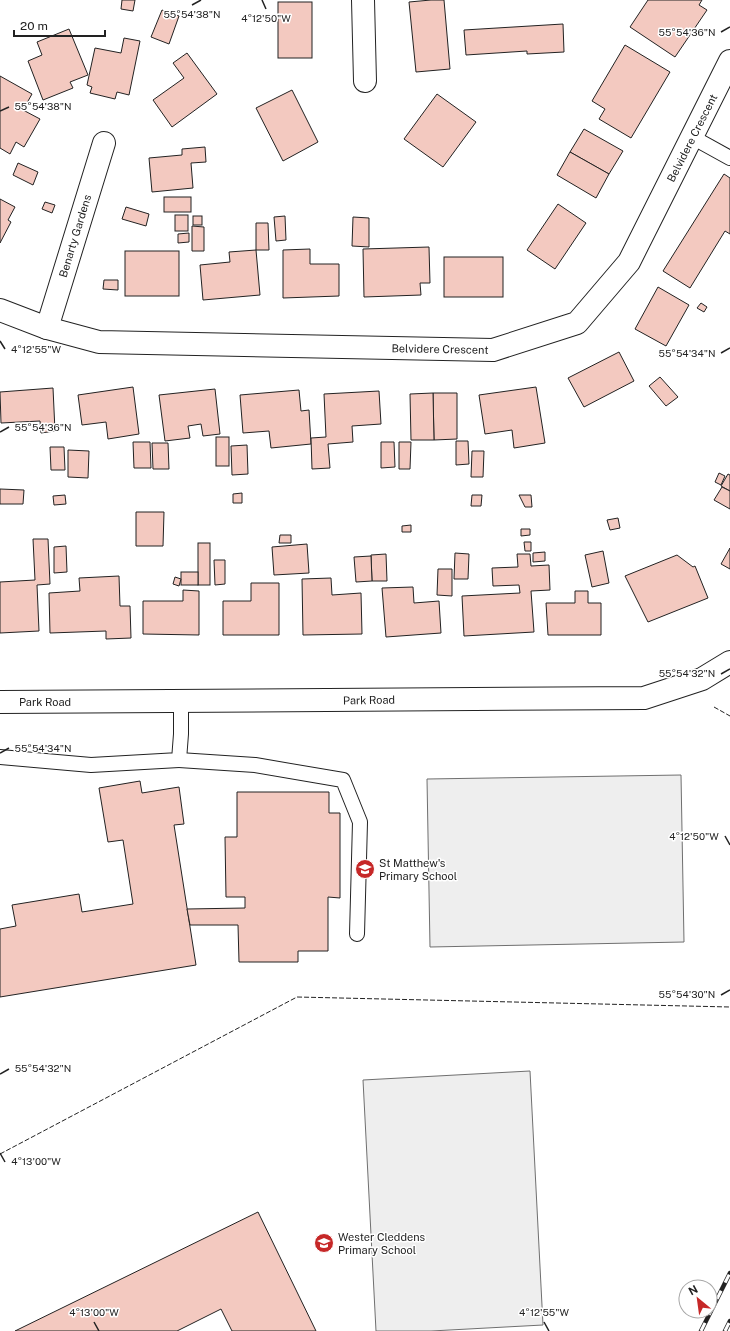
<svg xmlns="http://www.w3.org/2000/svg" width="730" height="1331" viewBox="0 0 730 1331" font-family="'Public Sans',sans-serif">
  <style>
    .green { fill: #eee; stroke: #6f6f6f }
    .building { fill: #f3c9c0; stroke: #222 }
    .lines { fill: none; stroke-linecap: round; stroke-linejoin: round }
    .service-casing { stroke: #222; stroke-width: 16 }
    .minor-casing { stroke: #222; stroke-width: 24 }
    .service { stroke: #fff; stroke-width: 14 }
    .minor { stroke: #fff; stroke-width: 22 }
    .rail-casing { stroke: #222; stroke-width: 4.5 }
    .rail { stroke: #fff; stroke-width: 3; stroke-dasharray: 9; stroke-linecap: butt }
    .fence { stroke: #222; stroke-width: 1; stroke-dasharray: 5 2; stroke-linecap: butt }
    .ticks { fill: none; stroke: #222; stroke-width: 1.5 }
    .labels { text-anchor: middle; stroke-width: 3; stroke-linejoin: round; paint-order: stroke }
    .street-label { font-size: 11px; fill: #222; stroke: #fff }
    .poi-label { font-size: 11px; fill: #222; stroke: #fff; text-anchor: start }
    .ticks-label { font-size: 10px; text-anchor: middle; fill: #222; stroke: #fff; stroke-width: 3; stroke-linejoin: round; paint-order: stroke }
  </style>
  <rect width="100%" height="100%" fill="#fff"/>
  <g class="green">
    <polygon points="681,775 684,942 430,947 427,779"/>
    <polygon points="530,1071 543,1325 431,1331 376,1331 363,1080"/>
  </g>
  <g class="building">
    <polygon points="122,0 135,0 133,11 121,9"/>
    <polygon points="431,0 444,0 450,69 416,72 409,2"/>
    <polygon points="648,0 702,0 699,5 707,10 675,57 630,27"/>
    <rect x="278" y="2" width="34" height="56"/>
    <polygon points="162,10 179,16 169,44 151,37"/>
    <polygon points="563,24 564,52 527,54 527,51 466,55 464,30"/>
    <polygon points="69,29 88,75 70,82 73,88 43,100 28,61 42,55 37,42"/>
    <polygon points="124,38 140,41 129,95 117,92 115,99 90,93 92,87 87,85 95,48 121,53"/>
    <polygon points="625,45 670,72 631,138 599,119 605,109 592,101"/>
    <polygon points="187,53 217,94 172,127 153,100 184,78 173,63"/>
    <polygon points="0,76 32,94 23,110 40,119 24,147 16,142 10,154 0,148"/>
    <polygon points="292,90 318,142 283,161 256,108"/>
    <polygon points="437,94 476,122 443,167 404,139"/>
    <polygon points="584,129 623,151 609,174 570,152"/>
    <polygon points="205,147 206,162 191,163 193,188 152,192 149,158 182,155 182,149"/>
    <polygon points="570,152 609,174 596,198 557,175"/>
    <polygon points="18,163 38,172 33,185 13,175"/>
    <polygon points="724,174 730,178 730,234 725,231 690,288 663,271"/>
    <rect x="164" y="197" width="27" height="15"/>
    <polygon points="0,199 15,207 8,220 11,222 0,243"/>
    <polygon points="45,202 55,205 52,213 42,209"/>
    <polygon points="558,204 586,223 555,269 527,250"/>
    <polygon points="126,207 149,214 146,226 122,219"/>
    <rect x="175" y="215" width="13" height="16"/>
    <rect x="193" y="216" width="9" height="9"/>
    <polygon points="285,216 286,240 276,241 274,217"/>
    <polygon points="353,217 369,218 369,247 352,246"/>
    <polygon points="256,223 268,223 269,250 256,250"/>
    <polygon points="192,226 204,227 204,251 192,251"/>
    <polygon points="189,233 189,242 178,243 178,234"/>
    <polygon points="429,247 430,283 420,283 421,295 364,297 363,249"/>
    <polygon points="310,249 310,264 339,264 339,296 283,298 283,250"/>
    <polygon points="256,250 260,295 203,300 200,265 230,262 229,252"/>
    <rect x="125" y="251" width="54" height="45"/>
    <rect x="444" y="257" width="59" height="40"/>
    <polygon points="104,280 118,280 118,290 103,289"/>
    <polygon points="658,287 689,305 666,346 635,329"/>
    <polygon points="701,303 707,307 704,312 697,308"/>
    <polygon points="619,352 634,381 584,407 568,378"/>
    <polygon points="660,377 678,397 666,406 649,386"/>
    <polygon points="133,387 139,434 108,439 106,422 82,425 78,395"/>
    <polygon points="536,387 545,443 514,448 512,430 485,434 479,395"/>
    <polygon points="53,388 55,431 41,433 40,421 1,423 0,392"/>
    <polygon points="215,389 220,434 203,436 201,424 188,426 190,438 165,441 159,395"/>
    <polygon points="299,390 301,411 309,410 311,444 271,448 269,431 243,433 240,395"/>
    <polygon points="379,391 381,424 352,426 353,442 328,444 330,468 312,469 311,438 326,437 324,394"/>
    <polygon points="433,393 457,393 457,439 434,440"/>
    <polygon points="433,393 434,440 411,440 410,394"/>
    <rect x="216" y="437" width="13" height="29"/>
    <polygon points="456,441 468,441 469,464 456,465"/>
    <polygon points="133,442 150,442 151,468 134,468"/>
    <polygon points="381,442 394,442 395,467 381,468"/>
    <polygon points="399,442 411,442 410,469 399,469"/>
    <polygon points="152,443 168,443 169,469 153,469"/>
    <polygon points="247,445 248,474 232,475 231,446"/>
    <polygon points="50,447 64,447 65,470 51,470"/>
    <polygon points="68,450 89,451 88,478 68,477"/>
    <polygon points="472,451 484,451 483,477 471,477"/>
    <polygon points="719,473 725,476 721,485 715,482"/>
    <polygon points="728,474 730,475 730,491 721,486"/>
    <polygon points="722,487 730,491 730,509 714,500"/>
    <polygon points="0,489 24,490 23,504 0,504"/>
    <polygon points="242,493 242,503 233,503 233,494"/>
    <polygon points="65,495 66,504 54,505 53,496"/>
    <polygon points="472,495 482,495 481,506 471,506"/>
    <polygon points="519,495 531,495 532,507 525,507"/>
    <polygon points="136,512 164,512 163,546 136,546"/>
    <polygon points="618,518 620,528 610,530 607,520"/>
    <polygon points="411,525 411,532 402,532 402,526"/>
    <polygon points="521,529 530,529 530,535 521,536"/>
    <polygon points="280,535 291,535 291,543 279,543"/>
    <polygon points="33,539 48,539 50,584 37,585 39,631 0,633 0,582 35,580"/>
    <polygon points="524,542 531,542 531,551 525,551"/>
    <rect x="198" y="543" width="12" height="42"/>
    <polygon points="307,544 309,573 274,575 272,547"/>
    <polygon points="66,546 67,572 54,573 54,547"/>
    <polygon points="730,548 730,569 721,564"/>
    <polygon points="603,551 609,583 592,587 585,555"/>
    <polygon points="545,552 545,561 533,562 533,553"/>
    <polygon points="455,553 469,554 468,579 454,579"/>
    <polygon points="386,554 387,581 372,581 371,555"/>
    <polygon points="517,554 530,554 531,566 549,565 550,590 531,591 534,632 464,636 462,596 520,593 519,585 493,586 492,568 518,567"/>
    <polygon points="677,555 693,567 695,566 708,598 648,622 625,576"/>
    <polygon points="371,556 372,581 356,582 354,557"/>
    <polygon points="214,560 225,560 225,584 215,585"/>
    <polygon points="438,569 452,569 452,596 437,595"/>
    <rect x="181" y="572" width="17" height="13"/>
    <polygon points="119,576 120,606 130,606 131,638 106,639 106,631 50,633 49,593 80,591 79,578"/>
    <polygon points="175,577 181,579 179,586 173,584"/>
    <polygon points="331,578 332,595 361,593 362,634 303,635 302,579"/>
    <polygon points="251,583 279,583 279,635 223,635 223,601 251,601"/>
    <polygon points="413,587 414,603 439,601 441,633 386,637 382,588"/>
    <polygon points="183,590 199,591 199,635 143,634 143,601 183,601"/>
    <polygon points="575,591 588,591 588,603 601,603 601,635 548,635 546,603 575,603"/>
    <polygon points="140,781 142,793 179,787 184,824 174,825 196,965 0,997 0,929 16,926 12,905 79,894 82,912 133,904 123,840 108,842 99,788"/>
    <polygon points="237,792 329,792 329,813 340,813 340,898 328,897 328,951 298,951 298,962 239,962 238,925 190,925 187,909 245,908 245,897 226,897 225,837 237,837"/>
    <polygon points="258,1212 316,1331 232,1331 221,1309 177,1331 15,1331"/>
  </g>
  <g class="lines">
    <defs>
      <g id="service">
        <polyline points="692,137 730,158"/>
        <polyline points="0,757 91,765 179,760 181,734 181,702"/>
        <polyline points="179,760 255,765 343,780 360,822 357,934"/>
      </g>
      <g id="minor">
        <polyline points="363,0 365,81"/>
        <polyline points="0,310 47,328 99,342 493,350 577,323 629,262 730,61"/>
        <polyline points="47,328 104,143"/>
        <polyline points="0,702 644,698 702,679 730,662"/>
      </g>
    </defs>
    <use href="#service" class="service-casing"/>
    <use href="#minor" class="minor-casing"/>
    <use href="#service" class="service"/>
    <use href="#minor" class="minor"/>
    <defs>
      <g id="rail">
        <polyline points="701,1331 730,1273"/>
        <polyline points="725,1331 730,1321"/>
      </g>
    </defs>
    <use href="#rail" class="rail-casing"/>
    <use href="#rail" class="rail"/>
    <g class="fence">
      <polyline points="714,707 730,716"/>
      <polyline points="0,1154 297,997 730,1007"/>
    </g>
  </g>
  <path class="ticks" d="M262,0L266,9M192,5L201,0M721,32L730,27M0,111L9,107M0,341L5,349M721,353L730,348M0,432L9,427M721,674L730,669M0,753L9,748M725,836L730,845M721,995L730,990M0,1074L9,1069M0,1153L5,1162M94,1322L99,1331M544,1322L549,1331"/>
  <defs>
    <symbol id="school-disc" viewBox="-11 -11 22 22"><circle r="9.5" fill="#c62828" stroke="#fff"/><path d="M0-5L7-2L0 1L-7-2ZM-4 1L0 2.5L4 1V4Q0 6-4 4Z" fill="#fff"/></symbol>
  </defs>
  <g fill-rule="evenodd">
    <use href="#school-disc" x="354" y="858" width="22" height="22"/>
    <use href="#school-disc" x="313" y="1232" width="22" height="22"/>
  </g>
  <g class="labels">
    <g class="street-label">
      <text transform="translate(692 138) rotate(-63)" y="4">Belvidere Crescent</text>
      <text transform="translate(75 236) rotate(-73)" y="4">Benarty Gardens</text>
      <text transform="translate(440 349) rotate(1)" y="4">Belvidere Crescent</text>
      <text transform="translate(369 700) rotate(-1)" y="4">Park Road</text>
      <text x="45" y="706">Park Road</text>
    </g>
    <g class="poi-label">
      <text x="379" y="867">St Matthew's<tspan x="379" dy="13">Primary School</tspan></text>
      <text x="338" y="1241">Wester Cleddens<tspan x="338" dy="13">Primary School</tspan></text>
    </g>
  </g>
  <g class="ticks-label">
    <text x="192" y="18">55°54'38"N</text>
    <text x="266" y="22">4°12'50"W</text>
    <text x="687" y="36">55°54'36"N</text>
    <text x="43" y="110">55°54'38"N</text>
    <text x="36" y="353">4°12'55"W</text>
    <text x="687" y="357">55°54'34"N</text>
    <text x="43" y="431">55°54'36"N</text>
    <text x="687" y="677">55°54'32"N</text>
    <text x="43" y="752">55°54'34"N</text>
    <text x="694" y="840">4°12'50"W</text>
    <text x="687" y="998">55°54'30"N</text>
    <text x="43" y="1072">55°54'32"N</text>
    <text x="36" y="1165">4°13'00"W</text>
    <text x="94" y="1316">4°13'00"W</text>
    <text x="544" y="1316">4°12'55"W</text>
  </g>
  <g transform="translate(698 1299) rotate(331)"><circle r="19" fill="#ffffff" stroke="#a7a7a7"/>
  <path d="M0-3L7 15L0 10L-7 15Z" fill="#c62828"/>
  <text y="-6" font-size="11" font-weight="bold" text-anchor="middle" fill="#222222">N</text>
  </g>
  <path d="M14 30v6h91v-6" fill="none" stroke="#222222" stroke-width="2"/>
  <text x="20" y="30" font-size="12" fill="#222222" stroke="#ffffff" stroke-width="3" paint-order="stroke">20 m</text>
</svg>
